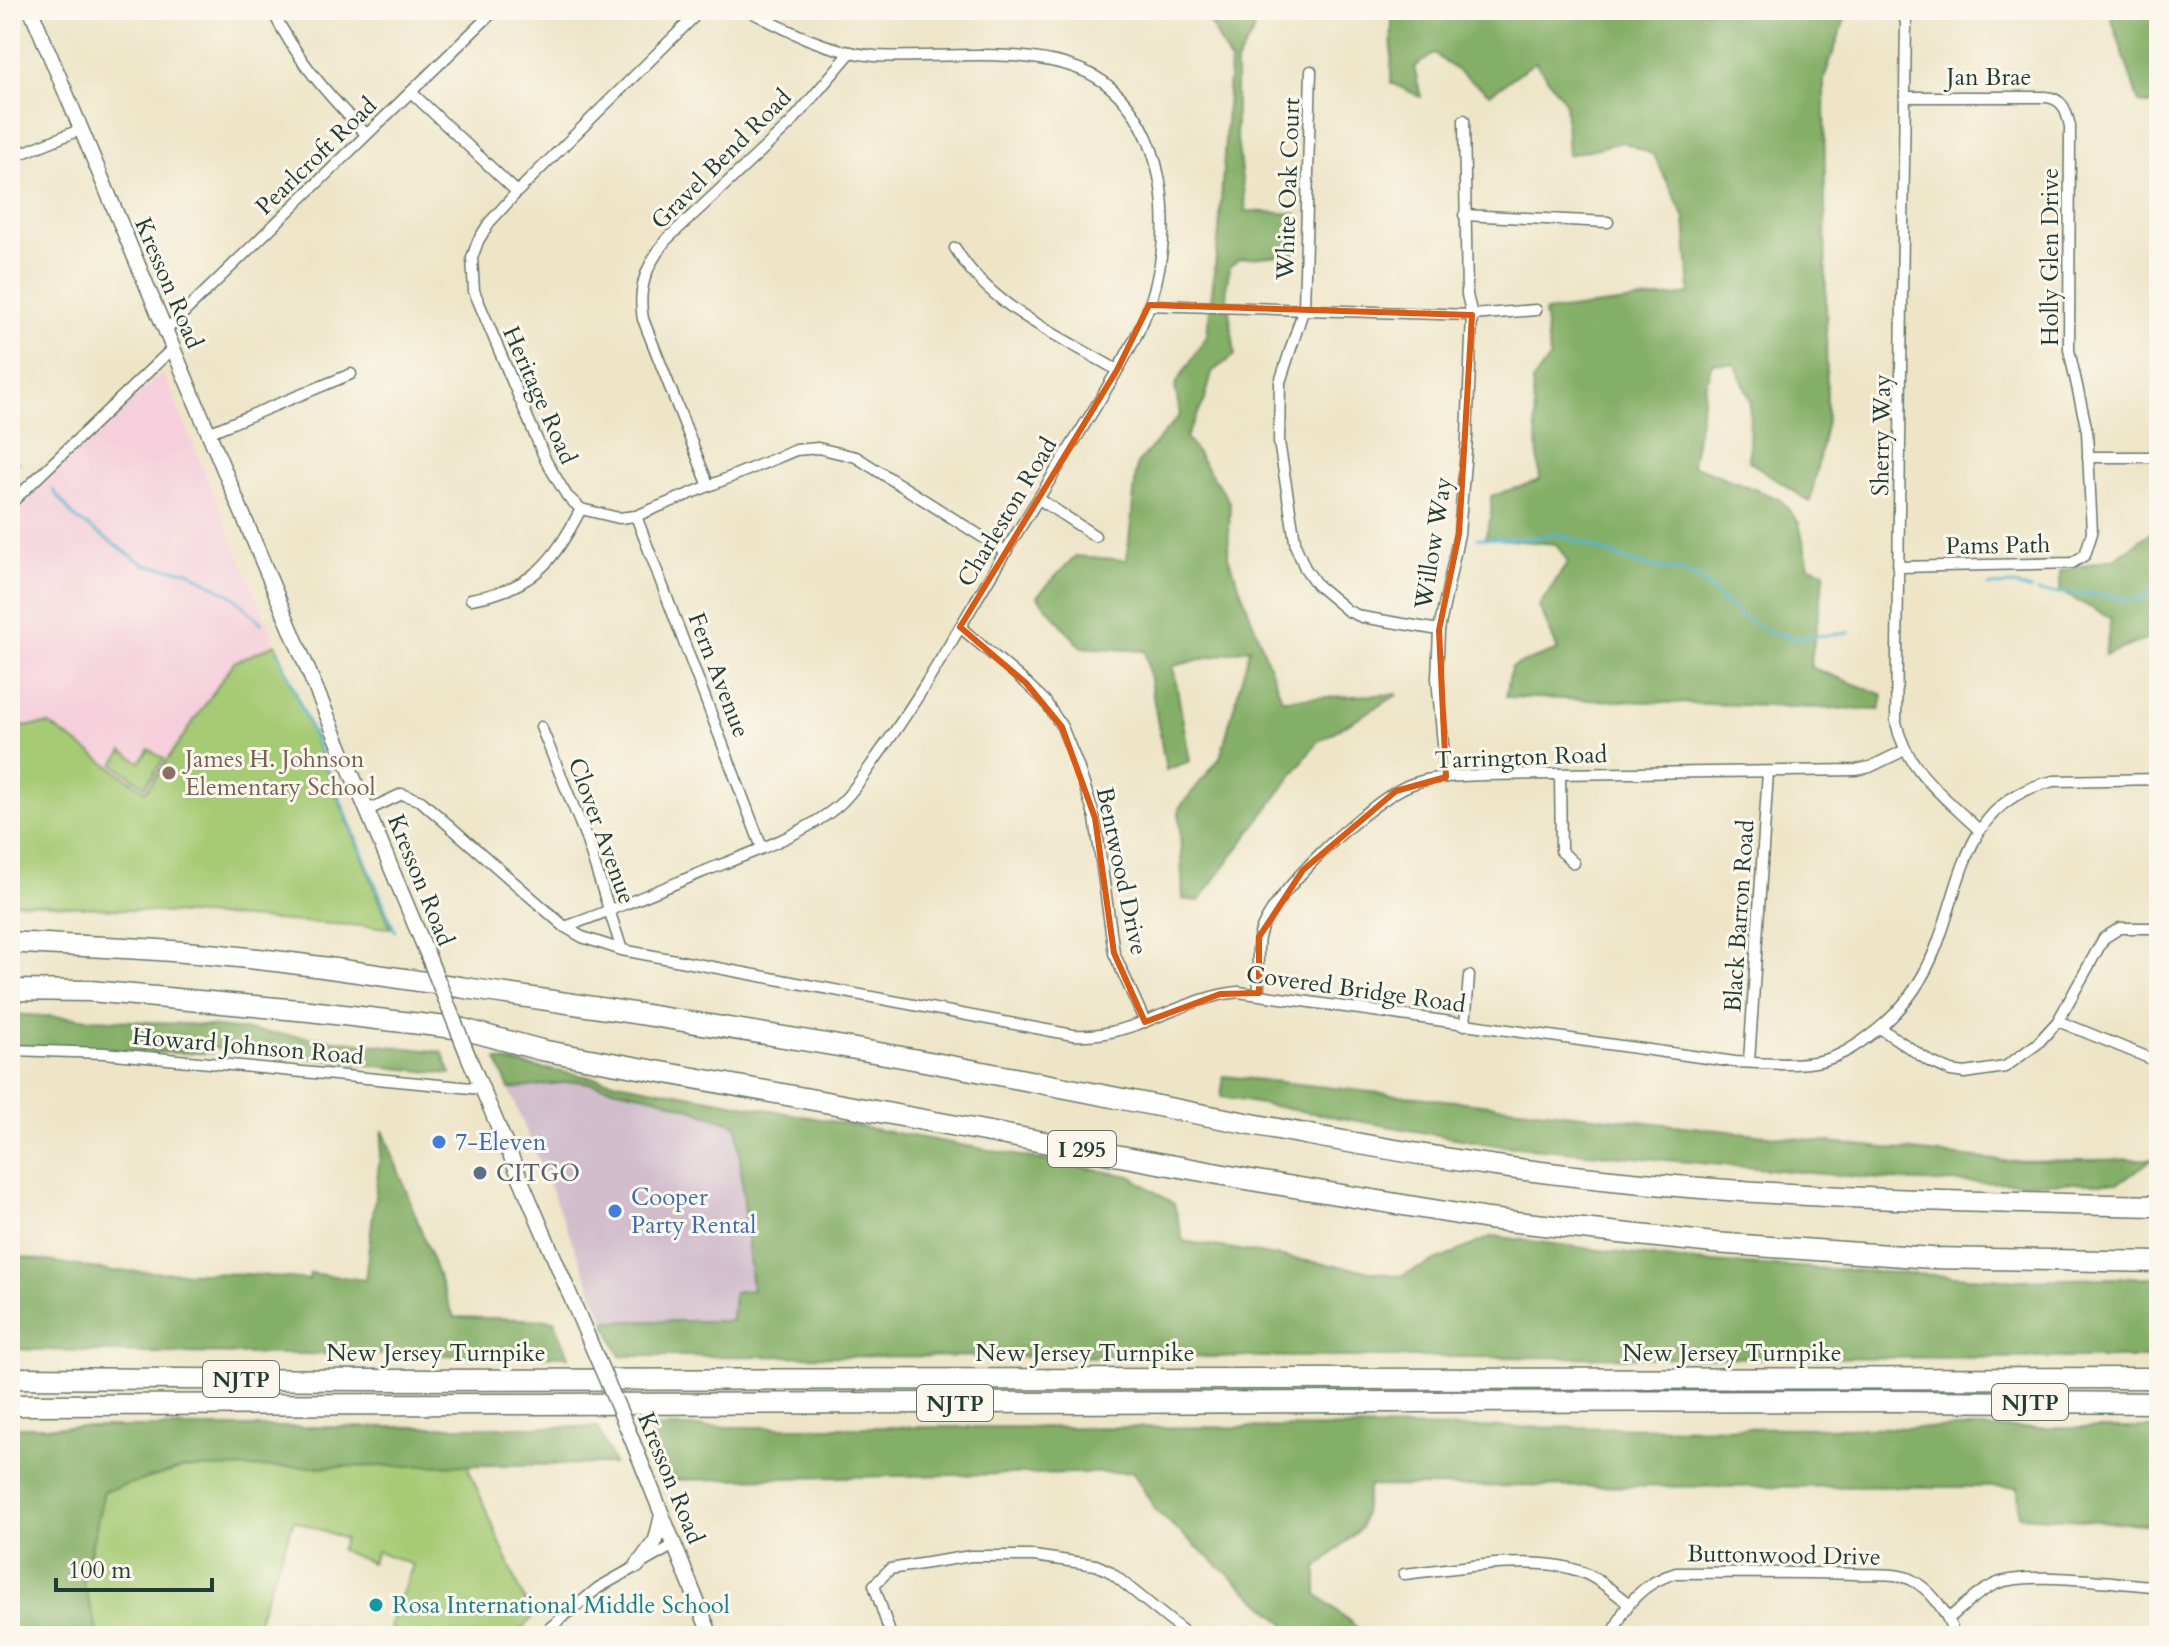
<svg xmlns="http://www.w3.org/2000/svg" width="2169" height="1646" viewBox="0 0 2169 1646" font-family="Cardo,serif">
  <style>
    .built { fill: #f5cfdb }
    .industrial { fill: #d1bdcc }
    .green { fill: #a6cb75; stroke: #628454; stroke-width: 2 }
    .forest { fill: #84af66; stroke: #52764d; stroke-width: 2 }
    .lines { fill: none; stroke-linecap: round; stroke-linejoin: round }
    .stream { stroke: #53b5d2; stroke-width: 3 }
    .minor-casing { stroke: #677867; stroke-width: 13 }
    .tertiary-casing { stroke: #677867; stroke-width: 17 }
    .motorway-casing { stroke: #677867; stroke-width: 23 }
    .minor { stroke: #fff; stroke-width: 10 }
    .tertiary { stroke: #fff; stroke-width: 14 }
    .motorway { stroke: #fff; stroke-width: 20 }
    .tertiary-bridge-casing { stroke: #677867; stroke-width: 17; stroke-linecap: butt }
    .tertiary-bridge { stroke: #fff; stroke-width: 14 }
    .marked { fill: none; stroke: #de580e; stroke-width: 6; stroke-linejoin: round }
    .education-dot { fill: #8d6e63; stroke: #fbf7ec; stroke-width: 3 }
    .shop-dot { fill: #3f7fe0; stroke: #fbf7ec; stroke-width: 3 }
    .service-dot { fill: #5c6f8a; stroke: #fbf7ec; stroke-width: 3 }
    .culture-dot { fill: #0f9aa8; stroke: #fbf7ec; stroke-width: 3 }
    .labels { text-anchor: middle; stroke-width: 6; stroke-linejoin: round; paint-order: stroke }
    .shield { fill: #fbf7ec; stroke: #61756b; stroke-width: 2 }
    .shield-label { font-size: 22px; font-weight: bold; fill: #1f3d34 }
    .street-label { font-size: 24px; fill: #1f3d34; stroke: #fbf7ec }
    .education-label { font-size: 24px; fill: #785e54; stroke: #fbf7ec; text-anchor: start }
    .shop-label { font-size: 24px; fill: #366cbe; stroke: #fbf7ec; text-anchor: start }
    .service-label { font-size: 24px; fill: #4e5e75; stroke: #fbf7ec; text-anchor: start }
    .culture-label { font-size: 24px; fill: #0d838f; stroke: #fbf7ec; text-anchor: start }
  </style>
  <rect width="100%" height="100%" fill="#fbf7ec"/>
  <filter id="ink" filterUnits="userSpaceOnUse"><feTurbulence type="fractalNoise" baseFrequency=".0125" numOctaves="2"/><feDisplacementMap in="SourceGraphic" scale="16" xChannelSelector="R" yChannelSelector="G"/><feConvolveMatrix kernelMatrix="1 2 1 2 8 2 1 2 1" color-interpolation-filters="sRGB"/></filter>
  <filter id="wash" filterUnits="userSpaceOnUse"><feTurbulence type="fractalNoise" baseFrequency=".006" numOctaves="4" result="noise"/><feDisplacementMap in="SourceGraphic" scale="32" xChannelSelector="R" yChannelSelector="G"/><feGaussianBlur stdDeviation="1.8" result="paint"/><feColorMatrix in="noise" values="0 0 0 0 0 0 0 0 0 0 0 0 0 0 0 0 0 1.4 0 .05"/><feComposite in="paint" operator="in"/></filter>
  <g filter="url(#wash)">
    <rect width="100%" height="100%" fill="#eee5c7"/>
    <polygon class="built" points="163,372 276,644 391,928 10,902 10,515"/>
    <polygon class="industrial" points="579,1081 656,1097 737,1125 752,1290 733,1321 605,1321 509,1089"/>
    <g class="green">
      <polygon points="276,644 391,928 10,902 10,728 49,724 146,791 234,662"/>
      <polygon points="149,749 164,759 145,786 114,764 123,751 140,762"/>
      <polygon points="467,1465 532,1618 516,1636 406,1636 389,1627 413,1565 377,1551 371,1563 340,1550 345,1539 294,1520 252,1636 99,1636 83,1583 104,1491 184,1468"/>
    </g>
    <g class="forest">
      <polygon points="1204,10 1257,10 1253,33 1236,63 1236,131 1246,211 1297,214 1294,254 1239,259 1230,266 1226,288 1235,355 1212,372 1205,400 1186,437 1230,502 1228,556 1282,699 1399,694 1317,742 1199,901 1183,899 1179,808 1220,758 1250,648 1173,666 1190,761 1166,770 1145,651 1081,647 1037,596 1075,556 1127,560 1137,464 1180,415 1175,386 1207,335 1219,232 1230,62"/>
      <polygon points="1392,10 1848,10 1824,79 1827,420 1810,502 1749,461 1750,399 1735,364 1712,363 1706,383 1692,465 1780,499 1799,523 1809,566 1825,571 1810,667 1883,695 1880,710 1506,697 1511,667 1558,650 1539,606 1568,562 1556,544 1485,538 1491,517 1491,496 1540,480 1532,382 1550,357 1544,312 1690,294 1685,218 1654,155 1623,142 1568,155 1565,102 1535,62 1490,94 1434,54 1414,67 1421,97 1391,83"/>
      <polygon points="2109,10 2159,10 2159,105 2139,103"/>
      <polygon points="2159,526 2159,635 2105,655 2111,618 2060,592 2060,571 2116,558"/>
      <polygon points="10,1014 199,1025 442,1052 451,1074 211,1048 212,1053 10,1051"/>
      <polygon points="497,1060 1130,1176 1174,1204 1183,1241 1401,1276 1493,1236 1674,1260 2020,1280 2159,1277 2159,1358 620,1356 605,1321 732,1321 734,1292 752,1290 737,1125 656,1097 579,1081 509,1089"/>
      <polygon points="1224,1076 2004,1161 2153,1159 2118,1183 1915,1182 1495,1145 1221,1097"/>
      <polygon points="383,1130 454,1317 554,1320 569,1356 150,1353 10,1349 10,1251 15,1256 110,1271 248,1274 309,1280 310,1273 365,1280"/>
      <polygon points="10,1427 598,1427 614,1464 184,1468 104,1491 83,1583 99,1636 10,1636"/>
      <polygon points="650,1427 2159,1428 2159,1525 2019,1516 2018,1487 1369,1486 1361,1528 1317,1568 1317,1594 1367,1636 1299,1636 1156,1511 1133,1472 671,1480"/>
    </g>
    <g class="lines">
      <g class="stream">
        <polyline points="10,457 19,463"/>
        <polyline points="53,490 74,517 145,565 188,571 234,597 261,623"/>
        <polyline points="1478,538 1523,539 1559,534 1631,562 1694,575 1740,615 1769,632 1794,638 1849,633"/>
        <polyline points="1988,586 2016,585 2031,590"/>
        <polyline points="2038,592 2100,595 2133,601 2146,596 2158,581"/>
        <polyline points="278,651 395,931"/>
      </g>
    </g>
  </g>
  <g filter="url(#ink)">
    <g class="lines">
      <defs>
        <g id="minor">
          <path d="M272,10C297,60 327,94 366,134"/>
          <polyline points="701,10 517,192 489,223 478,241 472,258 474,291 546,461 567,496 581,509 619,518 636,516 796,450 818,448 856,457 1006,552"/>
          <path d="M1899,10L1906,21L1896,722C1905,769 1946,798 1979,830"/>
          <polyline points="1311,71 1304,308 1280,382 1279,442 1296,547 1305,568 1317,585 1348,611 1362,617 1439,630"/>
          <polyline points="411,92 517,192"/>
          <polyline points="10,158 82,129"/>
          <polyline points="1464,215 1608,222"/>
          <path d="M955,248C990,307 1060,336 1117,370"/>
          <polyline points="1149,305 1472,315 1536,310"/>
          <polyline points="165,331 495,10"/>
          <polyline points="208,433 351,374"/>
          <polyline points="2088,457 2159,457"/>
          <path d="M708,484L643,319C637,287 647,265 666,240L790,124L851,52"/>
          <polyline points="1039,499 1095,536"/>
          <polyline points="10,504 173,348"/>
          <polyline points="636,516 762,848"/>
          <path d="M1898,567L2072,563L2085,555L2092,533L2087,431L2069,350L2070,126C2066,110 2063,98 2045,97H1905"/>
          <path d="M471,599C533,589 553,562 581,509"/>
          <polyline points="960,627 1026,683 1045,701 1062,727 1078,766 1095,818 1114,953 1145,1022"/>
          <polyline points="541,727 585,835 622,950"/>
          <polyline points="1560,774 1561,851 1574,863"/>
          <polyline points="1446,777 1437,678 1439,630 1459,534 1467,438 1472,315 1467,295 1464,120"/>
          <path d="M368,810L402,794L421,801L565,927L582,937L622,950L1073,1035C1133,1039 1180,998 1238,992L1735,1062C1762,1063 1789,1066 1815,1062C1836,1059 1853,1048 1869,1036C1900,1014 1921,985 1935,950C1963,880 1964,800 2054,781L2159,779"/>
          <path d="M565,927C613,910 659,890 705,871C746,855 808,833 840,804C858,787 871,764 886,744C929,683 966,616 1005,552C1034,505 1064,458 1093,411C1117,371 1145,329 1156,283C1172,218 1164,133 1110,87C1056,40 942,60 875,56C829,52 787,31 748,10"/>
          <path d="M1259,993C1259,975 1256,955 1259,938C1267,896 1372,798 1412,784C1435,776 1461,776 1485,775L1856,770L1870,767L1905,750"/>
          <polyline points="2058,1021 2159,1062"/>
          <polyline points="1465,1025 1469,976"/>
          <polyline points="1880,1028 1929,1061 1951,1071 1965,1073 2005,1067 2037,1044 2058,1021 2104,938 2120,928 2159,928"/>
          <polyline points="10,1050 104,1053 482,1089"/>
          <polyline points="1749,1062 1768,772"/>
          <path d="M1404,1574C1452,1569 1531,1555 1576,1570C1596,1576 1612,1591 1628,1603"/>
          <path d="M1948,1619C1963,1607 1980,1590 1998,1583C2032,1571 2121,1583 2159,1587"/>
          <polyline points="540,1636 598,1588 674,1545"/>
          <polyline points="891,1636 874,1585 890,1569 971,1556 1034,1556 1096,1565 1109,1571 1189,1636"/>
          <path d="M1613,1636C1622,1605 1644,1582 1676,1573C1736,1573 1795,1572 1855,1574C1872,1575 1894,1572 1910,1579C1931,1589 1949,1614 1954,1636"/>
        </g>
        <g id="tertiary">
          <polyline points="31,10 426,951"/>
          <polyline points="469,1058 596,1356"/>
          <polyline points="628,1430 711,1636"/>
          <polyline points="637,1566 656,1540 662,1515"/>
        </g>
        <g id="motorway">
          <path d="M10,942C68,946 126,947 184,952C278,959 372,974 465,988C605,1008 745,1030 885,1054C1089,1090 1291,1136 1496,1166C1716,1197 1938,1202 2159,1206"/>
          <polyline points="10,990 90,991 309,1011 463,1029 541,1050 1257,1181 1488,1219 1714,1243 1932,1258 2159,1262"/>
          <polyline points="10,1378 372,1380 2159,1378"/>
          <polyline points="10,1405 1900,1401 2159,1403"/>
        </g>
      </defs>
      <use href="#minor" class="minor-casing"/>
      <use href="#tertiary" class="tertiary-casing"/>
      <use href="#motorway" class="motorway-casing"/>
      <use href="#minor" class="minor"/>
      <use href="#tertiary" class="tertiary"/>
      <use href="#motorway" class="motorway"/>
      <defs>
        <g id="tertiary-bridge">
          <polyline points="426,951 469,1058"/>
          <polyline points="596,1356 628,1430"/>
        </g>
      </defs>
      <use href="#tertiary-bridge" class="tertiary-bridge-casing"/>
      <use href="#tertiary-bridge" class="tertiary-bridge"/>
    </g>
  </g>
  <path class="marked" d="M1149,305L1472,315L1459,534L1439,630L1446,777L1396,791L1303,870L1259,937V993L1220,994L1145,1022L1114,953L1095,818L1062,727L1026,683L960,627L1117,370Z"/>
  <circle class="education-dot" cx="169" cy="773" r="8"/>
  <g class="shop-dot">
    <circle cx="439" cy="1142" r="8"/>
    <circle cx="615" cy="1211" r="8"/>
  </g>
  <circle class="service-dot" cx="480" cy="1173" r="8"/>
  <circle class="culture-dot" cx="376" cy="1605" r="8"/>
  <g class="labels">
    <g class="shield">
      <rect x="1048" y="1131" width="68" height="36" rx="6"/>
      <rect x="203" y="1361" width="76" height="36" rx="6"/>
      <rect x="1992" y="1384" width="76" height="36" rx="6"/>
      <rect x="917" y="1385" width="76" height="36" rx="6"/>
    </g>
    <g class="shield-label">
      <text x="1082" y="1157">I 295</text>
      <text x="241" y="1387">NJTP</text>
      <text x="2030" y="1410">NJTP</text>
      <text x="955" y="1411">NJTP</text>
    </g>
    <g class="street-label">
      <text x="1989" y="85">Jan Brae</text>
      <text transform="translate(316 156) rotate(-44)" y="8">Pearlcroft Road</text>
      <text transform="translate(721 159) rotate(-45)" y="8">Gravel Bend Road</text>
      <text transform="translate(1288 189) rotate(-88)" y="8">White Oak Court</text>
      <text transform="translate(2050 257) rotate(-90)" y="8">Holly Glen Drive</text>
      <text transform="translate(169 283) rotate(67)" y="8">Kresson Road</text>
      <text transform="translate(540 395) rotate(66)" y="8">Heritage Road</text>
      <text transform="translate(1881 435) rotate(-89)" y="8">Sherry Way</text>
      <text transform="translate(1007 512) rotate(-59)" y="8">Charleston Road</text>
      <text transform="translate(1433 543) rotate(-81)" y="8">Willow Way</text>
      <text transform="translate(1998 545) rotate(-1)" y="8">Pams Path</text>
      <text transform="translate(719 675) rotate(69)" y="8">Fern Avenue</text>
      <text transform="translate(1521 757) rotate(-2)" y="8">Tarrington Road</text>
      <text transform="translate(602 831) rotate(70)" y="8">Clover Avenue</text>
      <text transform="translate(1122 871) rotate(78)" y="8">Bentwood Drive</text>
      <text transform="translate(421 880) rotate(68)" y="8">Kresson Road</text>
      <text transform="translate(1739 916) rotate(-86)" y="8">Black Barron Road</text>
      <text transform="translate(1356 989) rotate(8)" y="8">Covered Bridge Road</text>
      <text transform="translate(248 1046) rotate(5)" y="8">Howard Johnson Road</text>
      <text x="436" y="1361">New Jersey Turnpike</text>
      <text x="1085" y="1361">New Jersey Turnpike</text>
      <text x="1732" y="1361">New Jersey Turnpike</text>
      <text transform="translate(671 1478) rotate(68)" y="8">Kresson Road</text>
      <text transform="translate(1784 1555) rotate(1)" y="8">Buttonwood Drive</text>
    </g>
    <g class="education-label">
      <text x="185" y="767">James H. Johnson<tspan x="185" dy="28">Elementary School</tspan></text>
    </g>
    <g class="shop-label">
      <text x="455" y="1150">7-Eleven</text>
      <text x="631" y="1205">Cooper<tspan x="631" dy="28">Party Rental</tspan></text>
    </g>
    <g class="service-label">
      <text x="496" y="1181">CITGO</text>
    </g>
    <g class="culture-label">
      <text x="392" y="1613">Rosa International Middle School</text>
    </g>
  </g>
  <rect width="2169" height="1646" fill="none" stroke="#fbf7ec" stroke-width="40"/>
  <path d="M56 1578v12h156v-12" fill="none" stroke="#1f3d34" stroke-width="4"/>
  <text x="68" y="1578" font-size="24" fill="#1f3d34" stroke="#fbf7ec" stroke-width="6" paint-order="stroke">100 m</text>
</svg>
